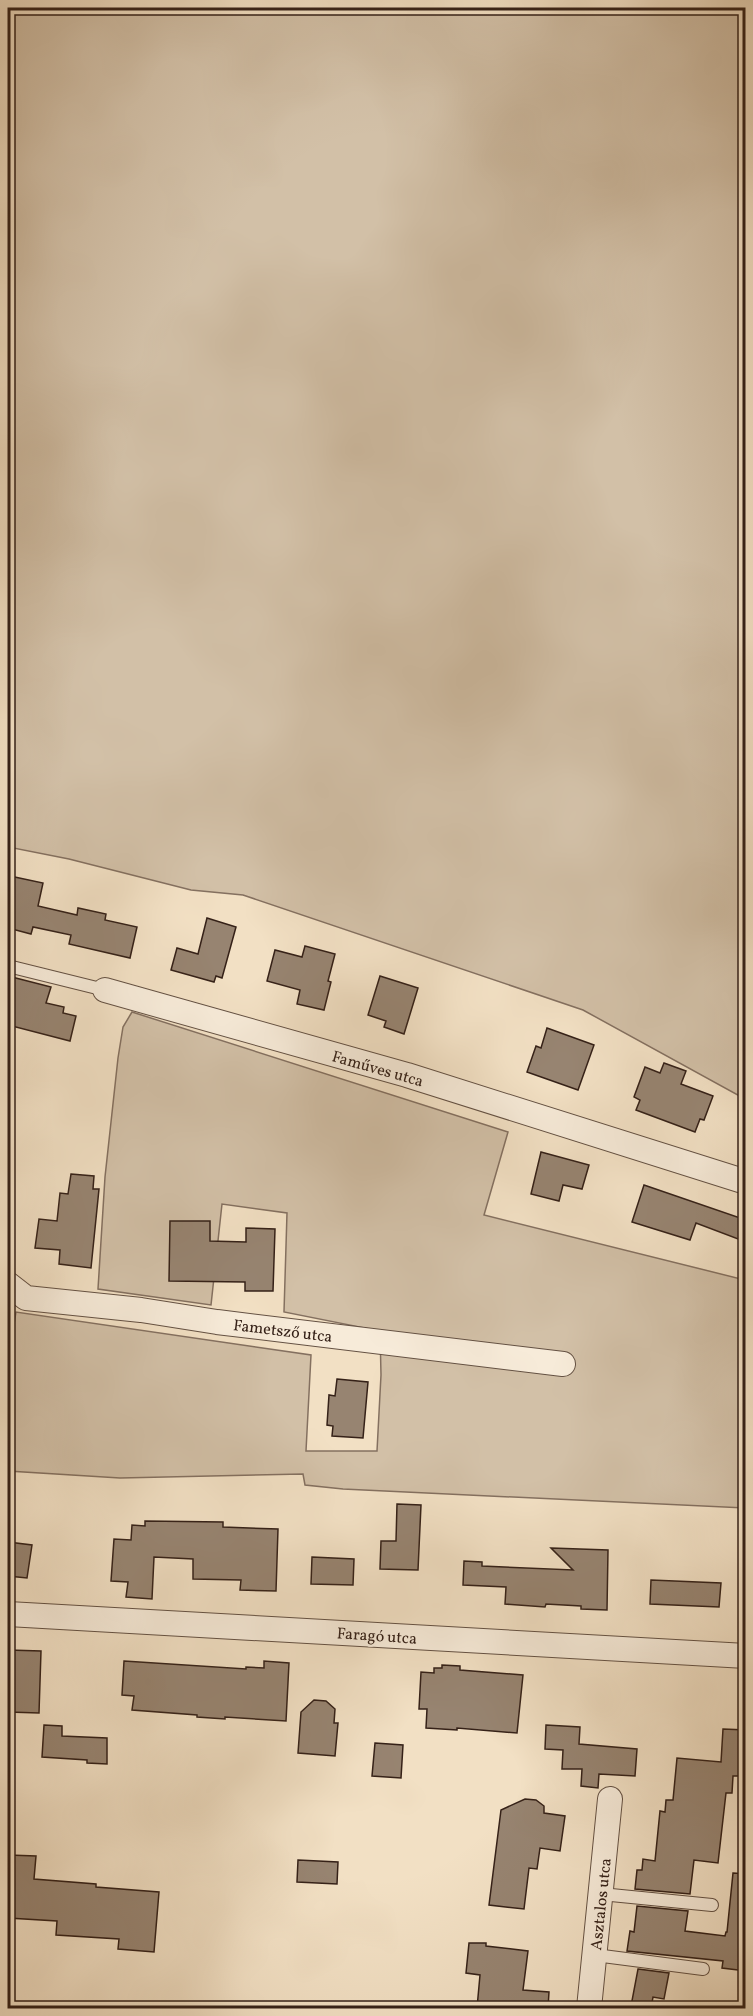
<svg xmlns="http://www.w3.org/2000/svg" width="753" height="2016" viewBox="0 0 753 2016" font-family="Vollkorn,serif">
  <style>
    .green { fill: #d2c0a7; stroke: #847060; stroke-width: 1.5 }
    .building { fill: #978471; stroke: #352118; stroke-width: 1.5 }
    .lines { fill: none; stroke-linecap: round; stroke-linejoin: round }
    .service-casing { stroke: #645143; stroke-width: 14 }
    .minor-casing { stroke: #645143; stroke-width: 26 }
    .service { stroke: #f7ebd9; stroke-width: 12 }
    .minor { stroke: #f7ebd9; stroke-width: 24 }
    .labels { text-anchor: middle; stroke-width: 4.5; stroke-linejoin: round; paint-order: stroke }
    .street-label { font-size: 16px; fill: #352118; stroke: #f7ebd9 }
  </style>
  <rect width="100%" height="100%" fill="#f2e0c4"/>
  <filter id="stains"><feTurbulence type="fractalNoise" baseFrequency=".00333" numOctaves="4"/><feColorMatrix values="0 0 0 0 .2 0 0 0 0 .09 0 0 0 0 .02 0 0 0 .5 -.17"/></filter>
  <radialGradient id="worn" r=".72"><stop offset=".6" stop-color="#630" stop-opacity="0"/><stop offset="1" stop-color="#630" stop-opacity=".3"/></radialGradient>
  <g class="green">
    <polygon points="8,8 745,8 745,1099 583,1010 243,895 191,890 69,859 8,847"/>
    <polygon points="132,1012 508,1132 484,1215 745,1280 745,1508 343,1489 305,1485 303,1474 120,1478 8,1471 8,1360 16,1312 311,1355 306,1451 377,1451 381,1375 380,1331 284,1312 287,1213 222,1204 211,1305 98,1289 105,1177 118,1058 123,1027"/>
  </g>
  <g class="building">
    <polygon points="10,876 43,883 38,906 77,915 78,908 106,914 105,920 137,927 130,958 69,944 71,935 33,927 31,934 8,928 8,887"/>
    <polygon points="207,918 236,927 222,978 216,976 214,982 171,970 177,948 198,954"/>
    <polygon points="305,946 335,954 328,981 331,982 324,1010 297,1004 300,990 267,981 275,950 302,957"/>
    <polygon points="8,976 51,987 46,1003 64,1007 63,1013 76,1016 70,1041 8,1025"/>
    <polygon points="380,976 418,988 404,1034 384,1027 386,1021 368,1015"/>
    <polygon points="547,1028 594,1045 578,1090 527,1072 536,1046 541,1048"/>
    <polygon points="664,1063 686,1071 681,1084 713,1096 704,1120 700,1119 695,1132 636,1110 640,1100 634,1097 645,1067 660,1073"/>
    <polygon points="541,1152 589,1165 582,1189 563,1185 559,1201 531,1194"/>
    <polygon points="71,1174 94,1176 93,1189 99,1189 91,1268 59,1264 60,1250 35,1248 39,1219 57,1221 60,1193 68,1194"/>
    <polygon points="644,1185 746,1220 746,1242 696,1223 690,1240 632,1222"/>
    <polygon points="170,1221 210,1221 210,1241 246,1242 246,1228 275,1229 273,1291 245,1291 245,1282 169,1281"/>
    <polygon points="337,1379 368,1382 363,1438 332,1436 333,1426 327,1425 329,1395 335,1396"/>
    <polygon points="397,1504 421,1505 418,1570 380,1569 381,1541 396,1541"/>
    <polygon points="145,1521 223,1522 223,1527 278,1529 276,1591 240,1590 241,1580 193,1579 193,1559 154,1557 152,1599 126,1597 128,1582 111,1581 114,1539 131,1540 132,1525 145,1526"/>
    <polygon points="8,1542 32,1545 27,1578 8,1576"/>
    <polygon points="551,1548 608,1550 607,1610 581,1609 581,1606 546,1604 545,1607 505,1604 506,1587 463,1585 464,1561 482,1562 482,1566 573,1570"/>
    <polygon points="312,1557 354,1559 353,1585 311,1584"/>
    <polygon points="651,1580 721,1583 719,1607 650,1604"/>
    <polygon points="8,1650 41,1651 39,1713 8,1712"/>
    <polygon points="124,1661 246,1669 246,1667 264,1668 264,1661 289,1663 286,1721 225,1717 225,1719 197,1717 197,1715 132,1710 134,1696 122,1695"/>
    <polygon points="442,1665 460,1666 460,1670 523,1675 517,1733 457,1728 457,1730 426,1728 427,1709 419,1709 421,1672 434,1673 434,1668 442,1668"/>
    <polygon points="314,1700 326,1701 335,1709 334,1723 338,1723 335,1756 298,1753 301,1712"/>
    <polygon points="44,1725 62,1726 62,1736 107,1738 107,1764 87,1763 87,1760 42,1757"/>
    <polygon points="546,1725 580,1727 579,1744 637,1749 635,1776 599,1774 598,1788 581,1786 582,1769 562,1769 563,1750 545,1749"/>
    <polygon points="723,1729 746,1730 746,1776 733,1776 732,1793 726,1793 718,1863 694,1860 690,1894 635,1889 637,1870 642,1870 643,1859 655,1861 660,1811 665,1812 666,1800 673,1800 677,1758 721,1762"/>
    <polygon points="375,1743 403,1745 401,1778 372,1776"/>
    <polygon points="525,1799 536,1800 544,1806 544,1813 565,1816 560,1851 540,1848 537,1869 529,1868 524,1909 489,1905 501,1810"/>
    <polygon points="8,1855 36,1856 34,1879 96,1884 96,1887 159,1892 154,1952 118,1949 119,1939 56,1935 57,1921 8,1918"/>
    <polygon points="298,1860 338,1862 337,1884 297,1882"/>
    <polygon points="733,1873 746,1874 746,1971 722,1968 723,1961 627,1951 630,1931 634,1932 637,1906 688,1911 685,1931 725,1936 726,1932 727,1932"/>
    <polygon points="469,1943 486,1943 486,1946 528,1951 523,1990 549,1992 548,2008 477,2008 480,1975 466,1973"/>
    <polygon points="638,1969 669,1973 664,1999 653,1997 651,2008 631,2006"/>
  </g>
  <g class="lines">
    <defs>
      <g id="service">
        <polyline points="8,966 105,990"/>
        <polyline points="601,1894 712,1905"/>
        <polyline points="595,1955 703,1969"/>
      </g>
      <g id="minor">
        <polyline points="105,990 407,1075 746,1182"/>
        <polyline points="8,1284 26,1298 141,1310 217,1322 563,1364"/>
        <polyline points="8,1614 746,1656"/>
        <polyline points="589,2008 610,1799"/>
      </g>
    </defs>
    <use href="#service" class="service-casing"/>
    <use href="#minor" class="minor-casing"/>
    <use href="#service" class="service"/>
    <use href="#minor" class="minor"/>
  </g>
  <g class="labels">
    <g class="street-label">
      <text transform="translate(378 1068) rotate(16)" y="6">Faműves utca</text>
      <text transform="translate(283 1330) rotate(7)" y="6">Fametsző utca</text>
      <text transform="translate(377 1635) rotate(4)" y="6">Faragó utca</text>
      <text transform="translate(600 1904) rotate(-84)" y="6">Asztalos utca</text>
    </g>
  </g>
  <rect width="753" height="2016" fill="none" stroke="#f2e0c4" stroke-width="30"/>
  <rect x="9" y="9" width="735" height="1998" fill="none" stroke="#352118" stroke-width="3"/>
  <rect x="15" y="15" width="723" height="1986" fill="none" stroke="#352118" stroke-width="1.5"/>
  <rect width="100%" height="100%" filter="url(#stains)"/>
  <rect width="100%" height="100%" fill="url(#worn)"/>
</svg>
